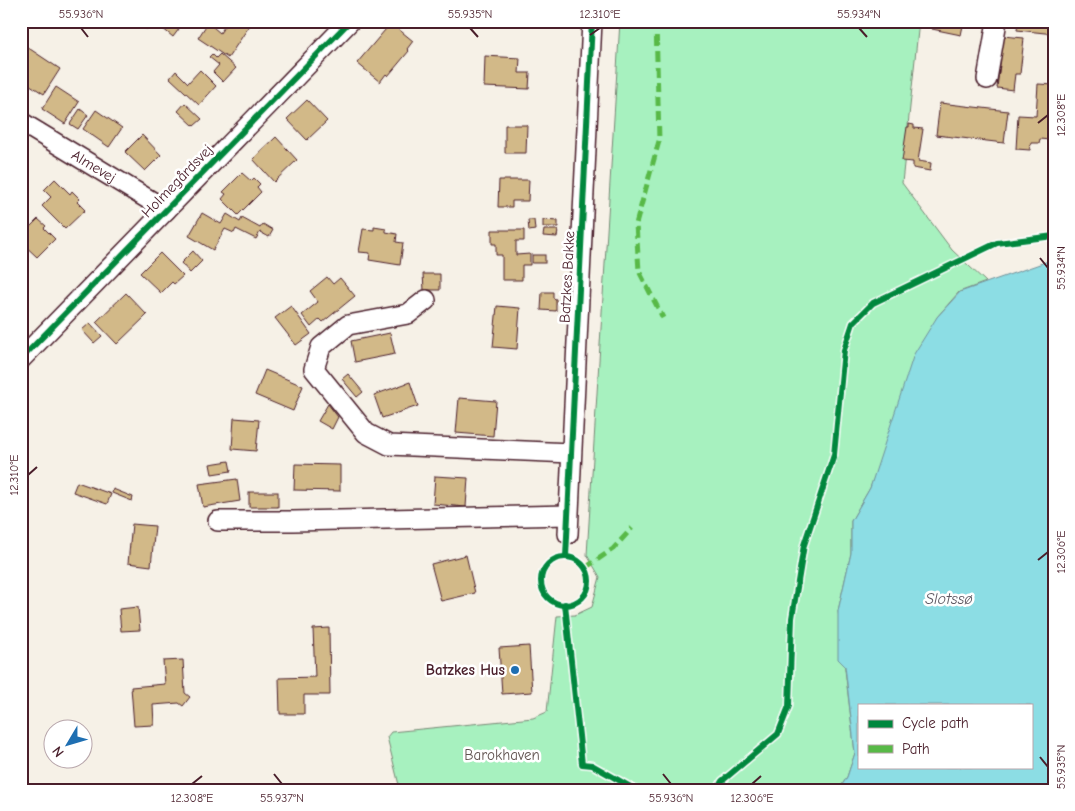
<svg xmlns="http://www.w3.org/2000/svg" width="1075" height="811" viewBox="0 0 1075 811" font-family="'Comic Neue',sans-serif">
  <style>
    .green { fill: #a7f1bf; stroke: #788875 }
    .water { fill: #8cdde4; stroke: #72919a; fill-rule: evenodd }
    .building { fill: #d2b988; stroke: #4a1f2b }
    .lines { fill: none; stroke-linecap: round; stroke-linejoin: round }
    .minor-casing { stroke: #4a1f2b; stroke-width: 22 }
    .minor { stroke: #fff; stroke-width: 19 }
    .quiet { stroke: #58b947; stroke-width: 5; stroke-dasharray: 10 5; stroke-linecap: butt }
    .cycleway-casing { stroke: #fff; stroke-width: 9 }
    .cycleway { stroke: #00873e; stroke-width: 6 }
    .ticks { fill: none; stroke: #4a1f2b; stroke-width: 2 }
    .poi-dot { fill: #1f6fb2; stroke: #fff; stroke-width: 2 }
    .labels { text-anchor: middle; stroke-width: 5; stroke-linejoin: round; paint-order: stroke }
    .street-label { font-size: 15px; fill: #4a1f2b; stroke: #fff }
    .poi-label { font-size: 15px; font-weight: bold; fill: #4a1f2b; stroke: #fff; text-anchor: end }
    .park-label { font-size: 15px; fill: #615450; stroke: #fff }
    .water-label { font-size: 16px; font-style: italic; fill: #5e5862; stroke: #fff }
    .neatline { fill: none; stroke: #4a1f2b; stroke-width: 2 }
    .ticks-label { font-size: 12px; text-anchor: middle; fill: #4a1f2b }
  </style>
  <rect width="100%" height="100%" fill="#f6f1e7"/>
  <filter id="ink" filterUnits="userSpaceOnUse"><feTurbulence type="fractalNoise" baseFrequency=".02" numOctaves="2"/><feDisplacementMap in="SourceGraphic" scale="10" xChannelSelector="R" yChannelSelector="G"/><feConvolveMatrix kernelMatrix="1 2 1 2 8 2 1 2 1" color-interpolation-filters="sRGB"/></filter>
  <g filter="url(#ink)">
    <polygon class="green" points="620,21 919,21 902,183 952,250 986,282 959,292 937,317 870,488 851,521 851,553 838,611 855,753 847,777 839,790 357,790 399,785 387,737 391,732 533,718 547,712 557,616 575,615 592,607 600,577 587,555"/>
    <path class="water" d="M1054,259V790H839L847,777L855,753L845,666L838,659V611L851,553V521L870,488L914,354L937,317L960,292ZM859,705H1031V767H859Z"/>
    <g class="building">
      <polygon points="138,21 149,21 147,29 137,26"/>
      <polygon points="168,21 179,29 173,37 162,28"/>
      <polygon points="209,21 215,24 213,27 220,33 228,21 244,21 250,25 228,58 198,38"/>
      <polygon points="934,21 964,21 961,35 932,29"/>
      <polygon points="1018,21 1054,21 1054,34 1017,30"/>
      <polygon points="391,23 413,41 407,49 409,51 388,76 386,74 380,82 357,63"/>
      <polygon points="1003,36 1024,38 1020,74 1015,74 1013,90 997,88"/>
      <polygon points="24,45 60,69 44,94 21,79 21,49"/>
      <polygon points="212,54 216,58 220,54 236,68 223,82 213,72 219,65 209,57"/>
      <polygon points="485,56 520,58 519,73 530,73 529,89 484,87"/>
      <polygon points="200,70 216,86 199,105 170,78 176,71 188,83"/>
      <polygon points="1038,84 1054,85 1054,150 1049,150 1049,140 1040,139 1039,143 1031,143 1030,150 1016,149 1018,115 1036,116"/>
      <polygon points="56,87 79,102 65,124 42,109"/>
      <polygon points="307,100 327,121 307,140 287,119"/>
      <polygon points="185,103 202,119 194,126 178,111"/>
      <polygon points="940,103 1008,111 1004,143 936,135"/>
      <polygon points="80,109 88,115 78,129 70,124"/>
      <polygon points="96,110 122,128 109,147 83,129"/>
      <polygon points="909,124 914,125 914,128 923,129 918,161 931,163 930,171 913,168 913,162 902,161 907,127 909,127"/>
      <polygon points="505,125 527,125 526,153 505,153"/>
      <polygon points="142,135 161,155 145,171 125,152"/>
      <polygon points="276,137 297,160 274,182 253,159"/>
      <polygon points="242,173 251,181 254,178 260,184 257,187 261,192 238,215 222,199 226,194 223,192"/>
      <polygon points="55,179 70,194 72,191 80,199 77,202 85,210 65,229 42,206 51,197 44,190"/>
      <polygon points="499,180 529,180 528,201 512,201 512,207 498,207"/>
      <polygon points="202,213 221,224 227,214 240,222 242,218 260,228 263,224 273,230 269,237 260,232 256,239 236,229 234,233 225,229 213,250 189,236"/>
      <polygon points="38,219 46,226 44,228 55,239 37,257 21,242 21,236"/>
      <polygon points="528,220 534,220 535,230 529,231"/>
      <polygon points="543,220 558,221 558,227 543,227"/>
      <polygon points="374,227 386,229 386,232 397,234 396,242 403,243 400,265 369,260 370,253 359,252 363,229 374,230"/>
      <polygon points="492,230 524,230 524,241 516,241 516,255 530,254 530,265 522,265 522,280 502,280 502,255 496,255 496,244 492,244"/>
      <polygon points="544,230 558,230 557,237 543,236"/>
      <polygon points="193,251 202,261 190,273 181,263"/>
      <polygon points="160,253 183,276 174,284 172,282 161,293 140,273"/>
      <rect x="532" y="255" width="13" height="8"/>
      <polygon points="423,274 440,274 440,290 424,290"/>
      <polygon points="327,277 333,284 340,278 355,296 323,322 320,319 311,327 302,315 318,302 310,291"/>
      <polygon points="542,292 553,292 553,298 556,299 556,311 541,310"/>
      <polygon points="126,293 147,315 117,344 96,322"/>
      <polygon points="291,306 311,334 296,345 275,318"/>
      <polygon points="497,306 520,308 517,349 493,347"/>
      <polygon points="90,323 102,336 94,343 82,330"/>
      <polygon points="390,333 395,354 355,362 351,341"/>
      <polygon points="265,370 303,386 293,411 255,395"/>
      <polygon points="348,374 363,392 357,397 342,379"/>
      <polygon points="410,382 418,406 382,418 374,395"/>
      <polygon points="459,398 496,401 493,436 456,433"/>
      <polygon points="328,404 338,417 332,429 318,421"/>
      <polygon points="234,418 259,420 256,451 232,449"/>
      <polygon points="229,461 231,471 212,474 210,464"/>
      <polygon points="295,464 340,465 340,491 294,490"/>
      <polygon points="435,476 468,478 466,507 433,504"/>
      <polygon points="237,479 240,501 203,507 199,484"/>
      <polygon points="77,482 111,494 107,504 73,492"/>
      <polygon points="113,489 133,497 132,501 112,493"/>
      <rect x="249" y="492" width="29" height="15"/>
      <polygon points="132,524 155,526 151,566 128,563"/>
      <polygon points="466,555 475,593 441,601 431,564"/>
      <polygon points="138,607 140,630 121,631 119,609"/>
      <polygon points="329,628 330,695 304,695 304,714 280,714 279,678 315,677 313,629"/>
      <polygon points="529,646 532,692 502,694 499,648"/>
      <polygon points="183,660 185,693 190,697 183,706 179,703 153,705 154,725 134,726 131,687 165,684 163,661"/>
    </g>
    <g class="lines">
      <defs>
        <g id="minor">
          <polyline points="987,79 997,21"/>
          <path id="s1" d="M21,122L166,210"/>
          <polyline points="426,300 408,314 348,325 321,347 314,369 366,433 389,445 571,453"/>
          <polyline points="21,359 350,21"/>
          <polyline points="218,521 293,521 568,515"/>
          <polyline points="568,534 592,21"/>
        </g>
      </defs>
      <use href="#minor" class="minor-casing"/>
      <use href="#minor" class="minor"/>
      <g class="quiet">
        <polyline points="656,21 659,141 636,224 639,271 663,318"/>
        <polyline points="585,568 613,549 632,528"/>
      </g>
      <defs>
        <g id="cycleway">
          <polyline points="21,359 350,21"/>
          <polyline points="566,557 592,21"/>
          <circle cx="565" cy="581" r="24"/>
          <polyline points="565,604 582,764 592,765 636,790"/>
          <polyline points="717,790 722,781 778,734 789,706 792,618 804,545 834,455 844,350 853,323 873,303 997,243 1054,236"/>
        </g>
      </defs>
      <use href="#cycleway" class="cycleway-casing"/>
      <use href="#cycleway" class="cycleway"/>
    </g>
  </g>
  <path class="ticks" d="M81,28L88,37M470,28L478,37M859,28L867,37M590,35L600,28M1038,123L1048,115M1040,258L1048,268M28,475L37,467M1038,560L1048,552M1040,757L1048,767M274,774L282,784M663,774L671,784M192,784L202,776M752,784L761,776"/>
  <circle class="poi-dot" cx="515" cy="670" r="5"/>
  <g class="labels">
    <g class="street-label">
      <text dy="5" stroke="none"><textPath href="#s1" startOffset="85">Almevej</textPath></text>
      <text transform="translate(177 181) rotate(-46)" y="5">Holmegårdsvej</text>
      <text transform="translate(567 277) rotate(-87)" y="5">Batzkes Bakke</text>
    </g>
    <g class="poi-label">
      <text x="505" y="675">Batzkes Hus</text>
    </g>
    <g class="park-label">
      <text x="502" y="760">Barokhaven</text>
    </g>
    <g class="water-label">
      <text x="949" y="604">Slotssø</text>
    </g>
  </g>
  <rect width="1075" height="811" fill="none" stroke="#fff" stroke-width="55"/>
  <rect x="858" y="704" width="175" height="65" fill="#ffffff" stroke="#b7a5aa"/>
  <rect x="868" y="720" width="25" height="8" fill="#00873e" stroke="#b7a5aa"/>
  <text x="902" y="728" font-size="15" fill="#4a1f2b">Cycle path</text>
  <rect x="868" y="745" width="25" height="8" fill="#58b947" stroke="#b7a5aa"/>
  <text x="902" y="754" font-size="15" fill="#4a1f2b">Path</text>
  <g transform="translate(68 744) rotate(232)"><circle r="24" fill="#ffffff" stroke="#b7a5aa"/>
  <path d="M0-4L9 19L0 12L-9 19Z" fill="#1f6fb2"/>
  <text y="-8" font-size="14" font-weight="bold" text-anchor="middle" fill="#4a1f2b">N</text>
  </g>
  <rect x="28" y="28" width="1020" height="756" class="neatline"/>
  <g class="ticks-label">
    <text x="81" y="18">55.936°N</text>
    <text x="470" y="18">55.935°N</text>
    <text x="600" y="18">12.310°E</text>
    <text x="859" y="18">55.934°N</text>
    <text transform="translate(1061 115) rotate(-90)" y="4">12.308°E</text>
    <text transform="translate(1061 268) rotate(-90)" y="4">55.934°N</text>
    <text transform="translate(14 475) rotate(-90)" y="4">12.310°E</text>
    <text transform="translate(1061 552) rotate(-90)" y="4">12.306°E</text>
    <text transform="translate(1061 767) rotate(-90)" y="4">55.935°N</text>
    <text x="192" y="802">12.308°E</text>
    <text x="282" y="802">55.937°N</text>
    <text x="671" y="802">55.936°N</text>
    <text x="752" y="802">12.306°E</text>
  </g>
</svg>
